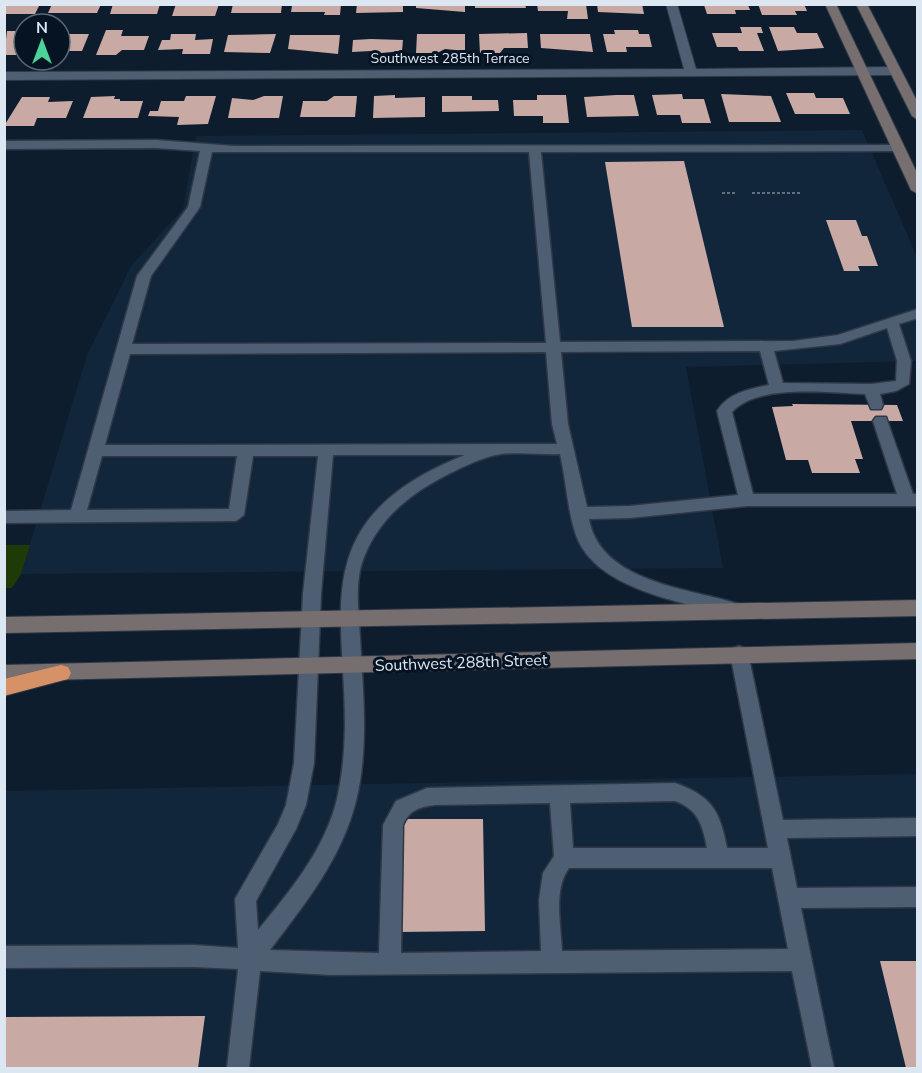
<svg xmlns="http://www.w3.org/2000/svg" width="922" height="1073" viewBox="0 0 922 1073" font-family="'Nunito Sans',sans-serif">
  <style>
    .built { fill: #11263b }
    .green { fill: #1e3a06 }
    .building { fill: #c9a9a4 }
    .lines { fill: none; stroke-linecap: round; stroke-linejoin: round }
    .lane-casing { stroke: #303845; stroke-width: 3 }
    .street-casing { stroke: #303845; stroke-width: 2 }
    .secondary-casing { stroke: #303845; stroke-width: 2 }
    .highway-casing { stroke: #303845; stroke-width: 2 }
    .path { stroke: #616f7d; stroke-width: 2; stroke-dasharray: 3 2; stroke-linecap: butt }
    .lane { fill: #4e5f73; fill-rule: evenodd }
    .street { fill: #4e5f73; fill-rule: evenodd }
    .secondary { fill: #776e6f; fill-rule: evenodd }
    .highway { fill: #d69266; fill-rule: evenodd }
    .labels { text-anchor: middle; stroke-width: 6; stroke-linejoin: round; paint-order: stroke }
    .far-street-label { font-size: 14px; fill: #dce7f2; stroke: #051323 }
    .street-label { font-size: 16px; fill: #dce7f2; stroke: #051323 }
  </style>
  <rect width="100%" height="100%" fill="#0d1d2d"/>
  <g class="built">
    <polygon points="862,130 917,257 917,361 686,367 723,568 21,574 87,355 131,266 183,209 196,136"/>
    <polygon points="917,774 917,1068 5,1068 4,791"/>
  </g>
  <polygon class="green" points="4,545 30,545 21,574 12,588 5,588"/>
  <g class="building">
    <polygon points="4,4 40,4 35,14 4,14"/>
    <polygon points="52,4 101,4 97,13 48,13"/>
    <polygon points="113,4 160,4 157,14 110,14"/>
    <polygon points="176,4 219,4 215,16 172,16"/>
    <polygon points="233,4 282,4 281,13 231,13"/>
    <polygon points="298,4 341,4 340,15 324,15 325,12 291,12 292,6"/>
    <polygon points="357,4 403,4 403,12 356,13"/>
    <polygon points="416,4 465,4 465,12 416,8"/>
    <polygon points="475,4 525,4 526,8 475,8"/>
    <polygon points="537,4 586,4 588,19 567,19 568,11 538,11"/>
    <polygon points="597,4 642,4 644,14 598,12"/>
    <polygon points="758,4 804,4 807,11 795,11 797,15 762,15"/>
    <polygon points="704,5 748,5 750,10 735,10 736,14 707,14"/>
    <polygon points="740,27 761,27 763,33 757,33 764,51 739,51 737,47 717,47 712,33 742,33"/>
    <polygon points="769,27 794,27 797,33 817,33 824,48 778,51"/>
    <polygon points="106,30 123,30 121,36 149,36 144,50 122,50 116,55 96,55"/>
    <polygon points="614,30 638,30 639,34 649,34 652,47 626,47 627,52 607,52 603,34 615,34"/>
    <polygon points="7,31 24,31 24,39 16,55 4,55"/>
    <polygon points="527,33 528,48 504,48 500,53 480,53 479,34"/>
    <polygon points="60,34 89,34 82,51 60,51"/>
    <polygon points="171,34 196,34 195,40 213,39 210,54 182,54 183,49 158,50 162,40 170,40"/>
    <polygon points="276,34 270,53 224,52 228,35"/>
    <polygon points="417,34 465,34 465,51 445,49 437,53 416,53"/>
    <polygon points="540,34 590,34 593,52 541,48"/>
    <polygon points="290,35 340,35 338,54 288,49"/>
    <polygon points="371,39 403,40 402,51 371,54 371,51 352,52 353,40"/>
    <polygon points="786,93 814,93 816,98 843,98 850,114 795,114"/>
    <polygon points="682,94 683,99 704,99 711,123 682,123 680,115 657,115 652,95"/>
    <polygon points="721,94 771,96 781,122 729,122"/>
    <polygon points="395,95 395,98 425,97 425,117 373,118 374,96"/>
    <polygon points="537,95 566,95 569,123 543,123 543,116 514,116 513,100 537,100"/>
    <polygon points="616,95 634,95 639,116 587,117 584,97"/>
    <polygon points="115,96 114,99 120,99 120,101 143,101 138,118 83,118 91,97"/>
    <polygon points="186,96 216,96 208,124 177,125 179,117 148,116 150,111 158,111 161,101 184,101"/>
    <polygon points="264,96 283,96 279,118 228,118 232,98 253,100"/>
    <polygon points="334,96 357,96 355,117 300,117 303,101 327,101"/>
    <polygon points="442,96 472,96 472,100 498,100 499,111 442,112"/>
    <polygon points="22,97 50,97 48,102 73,101 66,118 37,118 34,126 4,126"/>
    <polygon points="684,161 724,327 632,327 605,162"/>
    <polygon points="826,220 856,220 862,236 867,236 878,266 858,266 860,271 844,271"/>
    <polygon points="792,404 897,405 903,421 851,421 863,459 855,459 860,473 812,473 808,460 786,460 772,407 793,406"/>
    <polygon points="403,819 483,819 485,931 399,932"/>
    <polygon points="880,961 918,961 918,1068 906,1068"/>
    <polygon points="205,1016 198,1068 4,1068 4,1017"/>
  </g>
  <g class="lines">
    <defs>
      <path id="lane" d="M156,140L234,146L902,145V149L898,151L541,152L560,342L793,341L838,335L918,309V318L899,324L911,361L909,384L896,391L880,394L883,405L881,409H871L865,394C829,393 758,383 732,412L753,494H897L873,421L876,417H886L913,494H918V506H747L630,518L589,519C601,584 691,588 742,605L745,610L742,615L736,617C685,602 592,590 575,532C567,507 566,480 560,454C540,455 516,451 496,455C475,459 433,481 415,494C390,512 370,536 361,566C355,589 359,614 360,638C363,691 369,749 356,801C342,858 305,904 270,950L379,953L383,825L396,801L427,788L675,783C712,796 720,811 727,848H768L730,653L733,648L739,646L745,648L748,653L783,820L918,818V836L787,838L797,888L918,887V907L801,908L834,1068H812L792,971L331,975L260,971L249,1068H227L238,969L194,967L4,968V946L194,945L238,948L235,899L278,824L286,805L294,763L303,594L318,456H253L244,515L236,521L4,523V511L71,510L137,276L188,207L200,151L156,148L4,149V141ZM212,152H529L546,343L132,344L151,276L200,207ZM887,328L897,361L896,381L871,384L783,383L774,351L840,344ZM760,351L769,385C749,389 728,393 717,411L738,495L630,506L587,507L568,424L561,352ZM546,352L552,424L557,444L105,445L130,354ZM333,455H465C272,532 371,648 337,799C325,849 290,891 258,930L256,901L296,829L306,805L314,763L321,594ZM102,456H237L229,509L87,510ZM675,801C698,809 703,826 707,848H573L570,803ZM550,803L554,856L543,873L539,900L541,951L401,953L403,825C409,810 420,807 435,805ZM569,868H772L788,949L562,951C561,925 553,890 569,868Z"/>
      <polygon id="street" points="666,4 677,4 696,69 895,67 901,71 895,75 4,80 4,72 684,69"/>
      <g id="secondary">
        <polygon points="825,4 836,4 918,175 918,194 911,190"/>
        <polygon points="856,4 867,4 918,103 918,120 912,116"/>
        <polygon points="918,600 918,616 4,633 4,617"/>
        <polygon points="918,643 918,659 4,681 4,665"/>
      </g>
      <polygon id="highway" points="61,665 68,667 71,673 68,679 4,696 4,679"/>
    </defs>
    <use href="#lane" class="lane-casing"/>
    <use href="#street" class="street-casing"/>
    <use href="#secondary" class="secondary-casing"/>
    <use href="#highway" class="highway-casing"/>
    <g class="path">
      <polyline points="722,193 737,193"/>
      <polyline points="752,193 802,193"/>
    </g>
    <use href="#lane" class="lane"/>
    <use href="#street" class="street"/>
    <use href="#secondary" class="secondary"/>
    <use href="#highway" class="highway"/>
  </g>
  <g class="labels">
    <g class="far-street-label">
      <text x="450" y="63">Southwest 285th Terrace</text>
    </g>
    <g class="street-label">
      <text transform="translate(461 662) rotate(-2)" y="6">Southwest 288th Street</text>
    </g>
  </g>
  <rect width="922" height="1073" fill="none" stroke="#dce7f2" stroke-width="12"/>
  <g transform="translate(42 42)"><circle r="28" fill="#051323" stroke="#5b6876" stroke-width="1.5"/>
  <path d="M0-4.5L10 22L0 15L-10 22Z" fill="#4cd39a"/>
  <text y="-9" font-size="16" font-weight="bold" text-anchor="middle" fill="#dce7f2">N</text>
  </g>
</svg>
